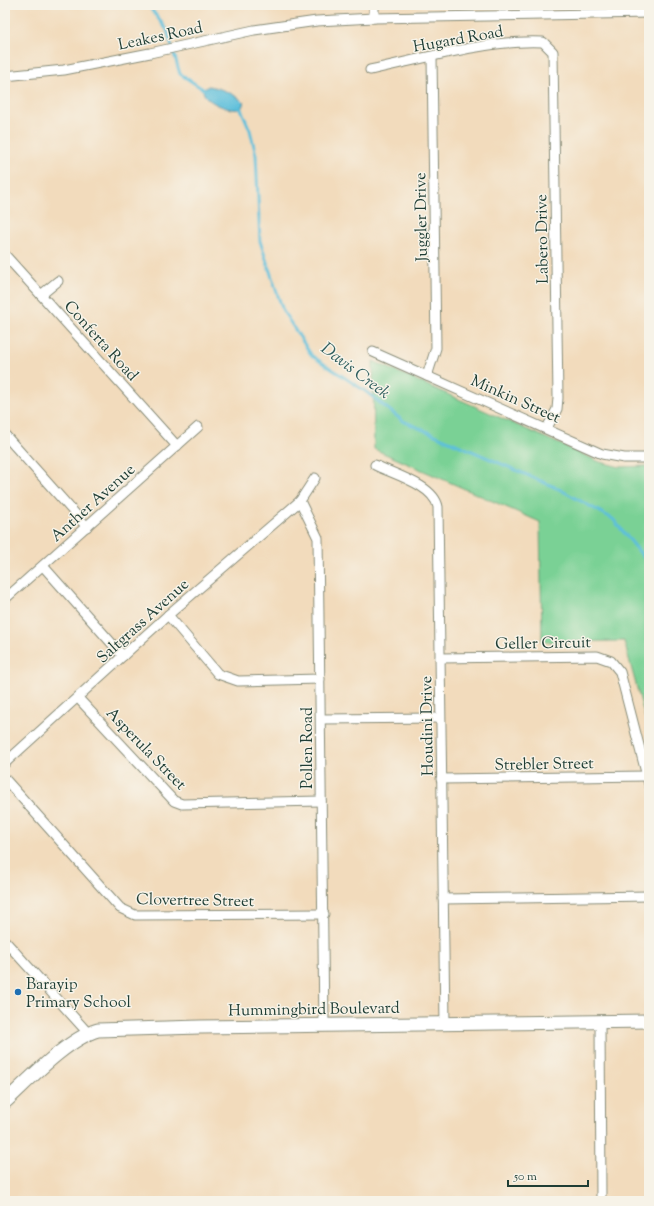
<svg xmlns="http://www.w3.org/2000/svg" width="654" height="1206" viewBox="0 0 654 1206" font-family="'Sorts Mill Goudy',serif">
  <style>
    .green { fill: #7ad195; stroke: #4c8764 }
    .water { fill: #5dbfdb; stroke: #3e7e88 }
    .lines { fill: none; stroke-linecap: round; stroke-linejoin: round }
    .stream { stroke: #5dbfdb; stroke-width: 3 }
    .street-casing { stroke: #888c78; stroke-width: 11 }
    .secondary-casing { stroke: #888c78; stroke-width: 15 }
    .street { stroke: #fff; stroke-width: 9 }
    .secondary { stroke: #fff; stroke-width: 13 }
    .poi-dot { fill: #1f6fb2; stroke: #f7f3e8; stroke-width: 1.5 }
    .labels { text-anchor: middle; stroke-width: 3; stroke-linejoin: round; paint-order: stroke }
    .street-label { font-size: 16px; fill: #1f3d34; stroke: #f7f3e8 }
    .poi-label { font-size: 16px; fill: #1f3d34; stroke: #f7f3e8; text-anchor: start }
    .water-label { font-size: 17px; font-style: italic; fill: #2e5e5e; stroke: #f7f3e8 }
  </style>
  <rect width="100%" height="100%" fill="#f7f3e8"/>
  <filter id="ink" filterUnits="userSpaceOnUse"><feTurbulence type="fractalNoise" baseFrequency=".025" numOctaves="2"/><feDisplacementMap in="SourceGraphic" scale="8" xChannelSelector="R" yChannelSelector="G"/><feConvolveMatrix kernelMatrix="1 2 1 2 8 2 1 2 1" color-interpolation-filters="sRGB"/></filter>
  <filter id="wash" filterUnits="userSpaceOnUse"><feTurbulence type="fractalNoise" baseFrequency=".012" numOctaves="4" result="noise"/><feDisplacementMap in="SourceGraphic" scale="16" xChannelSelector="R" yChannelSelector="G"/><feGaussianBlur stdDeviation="0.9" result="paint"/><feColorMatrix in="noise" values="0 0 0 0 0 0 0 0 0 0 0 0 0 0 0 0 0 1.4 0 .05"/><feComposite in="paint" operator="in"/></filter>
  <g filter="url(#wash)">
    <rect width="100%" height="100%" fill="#f2dbbc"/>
    <polygon class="green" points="373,361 600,462 620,467 649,466 649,732 624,641 542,642 540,522 374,449"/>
    <path class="water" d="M208,86C218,87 238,95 244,103L241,109C231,112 203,102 203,90Z"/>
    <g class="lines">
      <g class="stream">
        <polyline points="148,5 167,30 180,74 206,91"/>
        <polyline points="237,107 241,109 250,130 256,155 260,241 283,311 312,356 365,391 403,421 559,489 613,519 649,564"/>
      </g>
    </g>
  </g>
  <g filter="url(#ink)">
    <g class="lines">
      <defs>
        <g id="street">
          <polyline points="374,18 374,5"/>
          <path d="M370,70C422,59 491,39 543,42L553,52L558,398L557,409L547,428"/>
          <polyline points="5,76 64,70 150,53 254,30 317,21 374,18 649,13"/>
          <polyline points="5,255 177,446"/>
          <polyline points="41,295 58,281"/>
          <polyline points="373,352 602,454 624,458 649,458"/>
          <polyline points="427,376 436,348 432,57"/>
          <polyline points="5,435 87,527"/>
          <path d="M375,465C393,474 434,485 438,507L445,1024"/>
          <polyline points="315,478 300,501 318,538 324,1025"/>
          <polyline points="43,566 123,656"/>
          <polyline points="5,599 198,427"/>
          <polyline points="168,615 218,674 238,681 320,679"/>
          <polyline points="440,658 597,656 611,661 620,672 649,784"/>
          <polyline points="78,698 174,801 182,804 321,801"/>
          <polyline points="321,719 440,718"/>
          <polyline points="5,763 168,615 300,501"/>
          <polyline points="5,779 120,908 135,915 324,914"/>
          <polyline points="441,779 647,776"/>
          <polyline points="443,899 649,896"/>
          <polyline points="5,941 88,1033"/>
          <polyline points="600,1022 601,1201"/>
        </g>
        <path id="secondary" d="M5,1102C29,1080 67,1039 98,1030L200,1027L649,1021"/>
      </defs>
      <use href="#street" class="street-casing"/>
      <use href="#secondary" class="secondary-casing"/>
      <use href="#street" class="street"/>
      <use href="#secondary" class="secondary"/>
    </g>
  </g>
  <circle class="poi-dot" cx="18" cy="992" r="4"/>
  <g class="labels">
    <g class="street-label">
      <text transform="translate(160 35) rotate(-12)" y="6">Leakes Road</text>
      <text transform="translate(458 38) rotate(-10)" y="6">Hugard Road</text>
      <text transform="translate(420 217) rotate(-91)" y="6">Juggler Drive</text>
      <text transform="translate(541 239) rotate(-91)" y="6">Labero Drive</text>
      <text transform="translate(102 340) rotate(48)" y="6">Conferta Road</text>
      <text transform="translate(516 398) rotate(24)" y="6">Minkin Street</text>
      <text transform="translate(92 502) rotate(-42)" y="6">Anther Avenue</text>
      <text transform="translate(142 620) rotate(-42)" y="6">Saltgrass Avenue</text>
      <text transform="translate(543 642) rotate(-1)" y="6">Geller Circuit</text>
      <text transform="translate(426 726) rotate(-91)" y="6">Houdini Drive</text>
      <text transform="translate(147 748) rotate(46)" y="6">Asperula Street</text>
      <text transform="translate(306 748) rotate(-90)" y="6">Pollen Road</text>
      <text transform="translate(544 763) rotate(-1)" y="6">Strebler Street</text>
      <text transform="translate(195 899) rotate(1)" y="6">Clovertree Street</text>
      <text transform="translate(314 1008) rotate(-1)" y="6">Hummingbird Boulevard</text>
    </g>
    <g class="poi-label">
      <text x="26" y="989">Barayip<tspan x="26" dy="18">Primary School</tspan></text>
    </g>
    <g class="water-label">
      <text transform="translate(356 370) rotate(37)" y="6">Davis Creek</text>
    </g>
  </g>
  <rect width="654" height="1206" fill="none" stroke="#f7f3e8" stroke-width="20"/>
  <path d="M508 1180v6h80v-6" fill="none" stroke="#1f3d34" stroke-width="2"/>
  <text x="514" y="1180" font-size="12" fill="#1f3d34" stroke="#f7f3e8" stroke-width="3" paint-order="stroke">50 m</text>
</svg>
